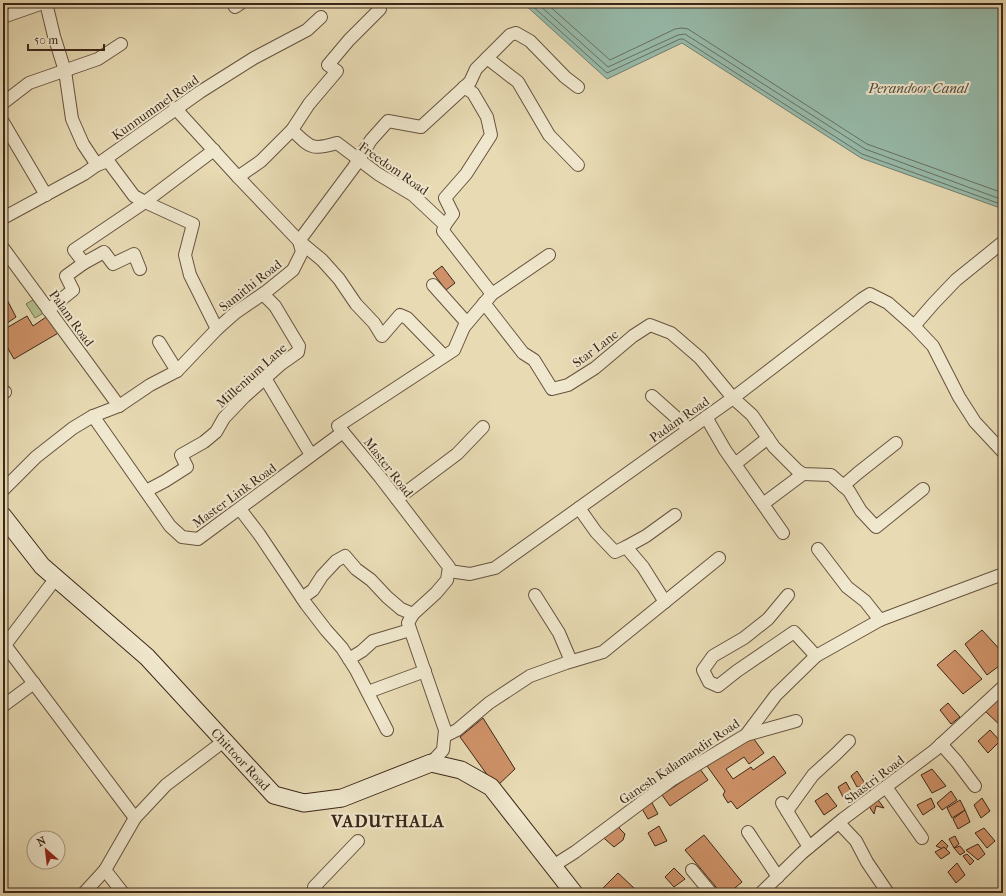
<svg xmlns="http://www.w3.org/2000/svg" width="1006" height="896" viewBox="0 0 1006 896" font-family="'IM FELL French Canon',serif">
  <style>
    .green { fill: #b4c18f; stroke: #787454 }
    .water { fill: #97bbab; stroke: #737f70 }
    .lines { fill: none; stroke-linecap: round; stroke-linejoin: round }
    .shore { stroke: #6a7062; stroke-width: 1 }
    .building { fill: #cf9268; stroke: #3c2618 }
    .street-casing { stroke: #67533f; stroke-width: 14 }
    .secondary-casing { stroke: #3c2618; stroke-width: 19 }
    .street { stroke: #f0e8ce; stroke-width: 12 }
    .secondary { stroke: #f0e8ce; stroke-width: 17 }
    .labels { text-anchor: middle; stroke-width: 4; stroke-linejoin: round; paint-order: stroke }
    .street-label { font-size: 13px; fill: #3c2618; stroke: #f0e8ce }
    .water-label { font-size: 14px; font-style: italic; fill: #534b3d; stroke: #f0e8ce }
    .district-label { font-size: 17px; font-weight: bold; letter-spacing: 1px; fill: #3c2618; stroke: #f0e8ce }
  </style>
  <rect width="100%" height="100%" fill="#e8dbb4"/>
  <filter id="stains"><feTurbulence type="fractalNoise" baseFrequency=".005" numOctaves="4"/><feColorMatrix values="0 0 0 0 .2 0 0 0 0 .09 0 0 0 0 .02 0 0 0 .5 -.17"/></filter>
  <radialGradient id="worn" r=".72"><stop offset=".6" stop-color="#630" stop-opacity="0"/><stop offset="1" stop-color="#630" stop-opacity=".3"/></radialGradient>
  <polygon class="green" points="36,298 45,312 35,318 26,304"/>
  <polygon class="water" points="523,3 1003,3 1003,209 861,158 682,43 607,79"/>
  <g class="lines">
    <g class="shore">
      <polyline points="529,3 607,73 680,39 683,39 862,154 1003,205"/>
      <polyline points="537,3 608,67 678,35 685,34 865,149 1003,200"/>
      <polyline points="546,3 610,60 675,29 682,28 688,29 867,144 1003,193"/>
    </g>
  </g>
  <g class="building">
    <polygon points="442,266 455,283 446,290 433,273"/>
    <polygon points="3,292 16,317 3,326"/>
    <polygon points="49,315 60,332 14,359 3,340 3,330 27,316 33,326"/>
    <polygon points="982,630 1003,653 1003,663 987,675 965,644"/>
    <polygon points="955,650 982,679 963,694 937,665"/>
    <polygon points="1003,694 1003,728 984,710"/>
    <polygon points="948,703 960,717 951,724 940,710"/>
    <polygon points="483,718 515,769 496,787 460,737"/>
    <polygon points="990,730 1000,741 988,753 978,741"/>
    <polygon points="751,735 764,753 749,764 744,757 726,769 733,779 751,767 753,770 774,756 786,773 737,809 731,801 728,803 723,795 725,791 707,766"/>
    <polygon points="700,769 708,780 670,806 662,795"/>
    <polygon points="932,769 946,786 932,793 921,775"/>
    <polygon points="857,771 866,785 857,787 851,776"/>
    <polygon points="846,782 851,791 843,797 838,787"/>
    <polygon points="951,791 957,800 942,810 937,803"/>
    <polygon points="827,793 837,806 824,815 815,801"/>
    <polygon points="873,793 884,808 876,806 874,814 865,800"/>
    <polygon points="931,798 935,807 923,815 917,805"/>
    <polygon points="982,798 990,811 981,818 974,805"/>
    <polygon points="960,800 965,810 952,818 947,808"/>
    <polygon points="651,801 658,814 648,819 641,807"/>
    <polygon points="1003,805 1003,812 998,810"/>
    <polygon points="965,810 970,822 958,829 953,819"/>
    <polygon points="614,816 620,829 625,834 623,840 614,847 597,832"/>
    <polygon points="659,826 667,841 655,846 648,833"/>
    <polygon points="984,828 995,841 987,848 975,833"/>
    <polygon points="704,835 742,882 729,893 721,893 685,850"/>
    <polygon points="955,836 959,844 954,848 949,839"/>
    <polygon points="942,840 948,846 945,850 936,846"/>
    <polygon points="978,844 985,854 978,860 966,850"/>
    <polygon points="960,846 965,852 960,855 954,848"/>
    <polygon points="944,847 950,853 941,859 935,852"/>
    <polygon points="967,854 974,861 970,865 963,856"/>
    <polygon points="957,863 965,875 956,883 948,872"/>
    <polygon points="674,868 685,879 674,887 665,877"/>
    <polygon points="618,873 635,889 631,893 602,893 600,891"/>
  </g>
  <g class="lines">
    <defs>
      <g id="street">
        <polyline points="46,3 54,36 65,71 72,119 83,144 97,165 108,161 134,196 145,202 214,150"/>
        <polyline points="233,3 235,7 241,3"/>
        <polyline points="3,17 43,3"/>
        <polyline points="487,58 518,82 549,135 578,165"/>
        <polyline points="3,103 29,83 98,59 121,44"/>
        <polyline points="175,108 238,177"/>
        <polyline points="3,122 46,195"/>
        <path d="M292,130C310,147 311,151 337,143L378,174L413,195L445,225L443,231L492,294"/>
        <polyline points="3,218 84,174 200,92 254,58 307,30 321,17"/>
        <polyline points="445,225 453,214 445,198 466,174 491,135 487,117 473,93 464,87"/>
        <polyline points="3,248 119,406"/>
        <polyline points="84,263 104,252 113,264 134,254 140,269"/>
        <polyline points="433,285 467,323"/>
        <polyline points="484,303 523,353 534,360 552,389 568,385 595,368 633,336 650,325 671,333 700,358 733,398 752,415 774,447 797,470 803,474 831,475 849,491 861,511 876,527 923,489"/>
        <polyline points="48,310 73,290 66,276 84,263 74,250 145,202 193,224 185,255 190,275 217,329"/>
        <polyline points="914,326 934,303 956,280 1003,242"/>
        <polyline points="159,342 177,371"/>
        <polyline points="444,356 407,318 400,315 382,336 374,323 356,304 339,279 322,260 299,241 354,167 371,140 388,121 421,127 470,82 476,69 510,35 516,33 530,41 565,77 578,87"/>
        <polyline points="265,378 311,455"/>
        <polyline points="3,393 5,392"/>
        <polyline points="652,396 689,429"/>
        <polyline points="93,416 170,526 182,537 198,539 343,432"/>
        <polyline points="706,417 725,450 783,533"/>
        <polyline points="735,464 768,438"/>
        <polyline points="843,486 858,473 896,443"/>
        <polyline points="3,490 36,457 73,428 93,416 119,406 150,385 177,371 217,329 235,313 267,291 293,270 302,252 299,241 238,177 261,161 292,130 309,104 337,71 328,65 349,40 380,9"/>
        <polyline points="146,491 165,481 187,467 181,455 204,442 216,432 224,418 244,397 281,364 298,352 299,346 275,306 263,294"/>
        <polyline points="397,499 457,454 483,427"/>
        <polyline points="763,504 803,474"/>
        <polyline points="579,508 596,532 615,552 626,547 643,567 665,602"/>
        <polyline points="240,509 259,534 306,604 326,630 342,648 356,670 387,730"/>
        <polyline points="626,547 646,536 675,515"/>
        <polyline points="818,549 847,587 865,601 880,620"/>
        <polyline points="449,571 470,574 495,568 733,398 862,299 870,294 888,303 914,326 933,346 959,397 975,422 1003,452"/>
        <polyline points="56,578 5,645 135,818"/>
        <polyline points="535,595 559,633 571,661"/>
        <polyline points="788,595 768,619 744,638 713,656 703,670 709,682 718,686 737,671 794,632 816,656"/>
        <polyline points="302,598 313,590 322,576 336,561 345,556 356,569 371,580 387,597 401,609 413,614"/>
        <polyline points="349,659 362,651 373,641 410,630"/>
        <polyline points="368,692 425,671"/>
        <polyline points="3,706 34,683"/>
        <polyline points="746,735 796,721"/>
        <polyline points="445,736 457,730 489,703 530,676 566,663 603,652 719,558"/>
        <polyline points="941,744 957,762 975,786"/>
        <polyline points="431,763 443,750 445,730 408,623 413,614 436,593 447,580 449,567 380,477 338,426 454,350 464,327 492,294 549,255"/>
        <polyline points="886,787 922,838"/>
        <polyline points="782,803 809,847"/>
        <polyline points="787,811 813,775 836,754 849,741"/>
        <polyline points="839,823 856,841 867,862 888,893"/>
        <polyline points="748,832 778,877"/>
        <polyline points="553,866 575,852 673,779 746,735 776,695 816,656 880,620 1003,574"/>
        <polyline points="105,870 123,893"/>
        <polyline points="692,870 711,893"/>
        <polyline points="84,893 105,870 135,818 166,785 224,741"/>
        <polyline points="319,893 314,887 358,841"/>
        <polyline points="761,893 802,853 843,819 935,750 1003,687"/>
      </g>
      <polyline id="secondary" points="3,516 42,566 147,657 274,795 304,803 342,798 431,763 461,770 491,787 574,893"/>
    </defs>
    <use href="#street" class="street-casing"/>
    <use href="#secondary" class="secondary-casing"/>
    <use href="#street" class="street"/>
    <use href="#secondary" class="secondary"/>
  </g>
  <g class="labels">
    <g class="street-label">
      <text transform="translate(155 107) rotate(-35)" y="5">Kunnummel Road</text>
      <text transform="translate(394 168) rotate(35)" y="5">Freedom Road</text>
      <text transform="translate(250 285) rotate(-38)" y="5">Samithi Road</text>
      <text transform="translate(72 318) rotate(54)" y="5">Palam Road</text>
      <text transform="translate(595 348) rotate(-37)" y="5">Star Lane</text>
      <text transform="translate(251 375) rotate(-42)" y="5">Millenium Lane</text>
      <text transform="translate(679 419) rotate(-35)" y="5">Padam Road</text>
      <text transform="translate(389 467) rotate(52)" y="5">Master Road</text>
      <text transform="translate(234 495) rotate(-36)" y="5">Master Link Road</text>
      <text transform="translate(241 759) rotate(47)" y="5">Chittoor Road</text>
      <text transform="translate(679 761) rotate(-34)" y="5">Ganesh Kalamandir Road</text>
      <text transform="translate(874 779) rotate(-37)" y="5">Shastri Road</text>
    </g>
    <g class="water-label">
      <text x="918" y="93">Perandoor Canal</text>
    </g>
    <g class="district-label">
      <text x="388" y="827">VADUTHALA</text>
    </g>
  </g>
  <rect width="1006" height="896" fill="none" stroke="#e8dbb4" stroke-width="16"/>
  <rect x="4" y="4" width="998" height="888" fill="none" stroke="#3c2618" stroke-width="2"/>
  <rect x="8" y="8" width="990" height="880" fill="none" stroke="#3c2618"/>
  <g transform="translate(46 850) rotate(332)"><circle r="19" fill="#f0e8ce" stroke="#a89a85"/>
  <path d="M0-3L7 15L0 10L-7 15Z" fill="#8f2418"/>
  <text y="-6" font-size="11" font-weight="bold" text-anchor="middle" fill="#3c2618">N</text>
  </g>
  <path d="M28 44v6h76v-6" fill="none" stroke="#3c2618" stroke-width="2"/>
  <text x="34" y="44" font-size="12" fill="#3c2618" stroke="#f0e8ce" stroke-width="3" paint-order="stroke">50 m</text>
  <rect width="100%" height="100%" filter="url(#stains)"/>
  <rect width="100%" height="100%" fill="url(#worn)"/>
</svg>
